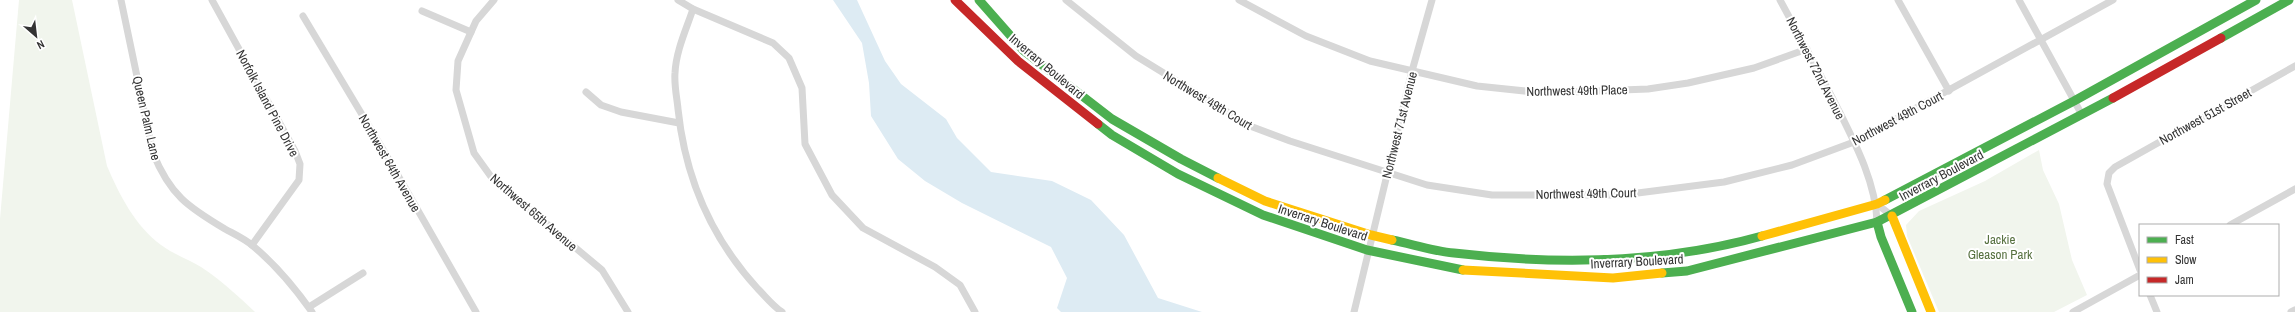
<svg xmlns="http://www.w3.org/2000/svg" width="2295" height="312" viewBox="0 0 2295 312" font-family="'Archivo Narrow',sans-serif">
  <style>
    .green { fill: #f1f5ed }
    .water { fill: #ddebf3 }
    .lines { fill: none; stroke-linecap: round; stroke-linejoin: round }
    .street { stroke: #d7d7d7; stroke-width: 7 }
    .fast { stroke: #4caf50; stroke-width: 9 }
    .slow { stroke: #ffc107; stroke-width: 9 }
    .jam { stroke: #c62828; stroke-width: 9 }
    .labels { text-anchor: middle; stroke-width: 4; stroke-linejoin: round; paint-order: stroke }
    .street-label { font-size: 13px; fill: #333; stroke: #fff }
    .park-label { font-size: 13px; fill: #56703f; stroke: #fff }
  </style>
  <rect width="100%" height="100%" fill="#fff"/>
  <g class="green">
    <path d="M19,0H72L107,166C119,194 135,226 161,245C173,254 188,259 201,267C221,280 238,296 255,312H0V219Z"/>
    <polygon points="2039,150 2043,170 2059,204 2072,260 2087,295 2054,312 1939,312 1907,236 1906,225 1919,211 1985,181"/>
  </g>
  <polygon class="water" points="833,0 857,0 885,61 901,84 946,119 957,138 991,172 1052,181 1091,200 1124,235 1158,298 1202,312 1061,312 1057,308 1067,278 1051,247 962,203 925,181 898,159 871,116 869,83 862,43"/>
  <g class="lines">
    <g class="street">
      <path d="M121,0L153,153C170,195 188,207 225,229C234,234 245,239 253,246C276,265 295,288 312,312"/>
      <polyline points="212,0 295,151 300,164 299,180 252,245"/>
      <polyline points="494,0 476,21 458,61 456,90 474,153 492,178 602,270 628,312"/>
      <polyline points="678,0 693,9 773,43 789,58 802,88 805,144 832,195 863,228 935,267 960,285 975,312"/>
      <polyline points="1066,0 1136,56 1250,126 1290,141 1427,185 1492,195 1622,195 1724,182 1792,165 1854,142 2113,0"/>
      <polyline points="1239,0 1306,36 1370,61 1477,86 1544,93 1648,89 1688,83 1754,68 1807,49"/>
      <path d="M1780,0C1799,35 1818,70 1836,105C1854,141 1876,182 1877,222"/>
      <polyline points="1898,0 1949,91"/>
      <polyline points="2019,0 2082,115"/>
      <path d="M693,9C686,30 676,51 675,73C674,85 677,98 678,109C685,177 712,239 758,289C766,297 773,306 782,312"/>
      <polyline points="422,11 471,32"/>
      <polyline points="303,16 388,158 476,312"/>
      <polyline points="586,92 601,105 621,112 679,123"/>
      <polyline points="1877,204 1892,216"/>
      <polyline points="2230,225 2295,189"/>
      <polyline points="2140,270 2107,184 2109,173 2115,167 2295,66"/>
      <polyline points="2150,295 2157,312"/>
      <polyline points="309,307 363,273"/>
      <polyline points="1354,312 1412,71 1432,0"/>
      <polyline points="2073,312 2140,275"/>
      <polyline points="2291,312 2295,310"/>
    </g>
    <g class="fast">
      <polyline points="979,0 1024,51 1112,119 1181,159 1218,178"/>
      <polyline points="2221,38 2289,0"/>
      <polyline points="1098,124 1112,135 1178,174 1263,215 1367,250 1463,270"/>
      <polyline points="1885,200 2074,101 2256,0"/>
      <polyline points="1877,222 1881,237 1912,312"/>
      <path d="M1392,240C1412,244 1433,251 1454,253C1557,265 1662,264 1762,236"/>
      <polyline points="1662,273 1687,271 1877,222 2113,98"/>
    </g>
    <g class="slow">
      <polyline points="1218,178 1265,201 1371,235 1392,240"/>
      <polyline points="1892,216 1931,312"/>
      <polyline points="1762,236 1877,204 1885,200"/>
      <polyline points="1463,270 1613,278 1662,273"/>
    </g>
    <g class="jam">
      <polyline points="955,0 1018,61 1098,124"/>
      <polyline points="2113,98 2221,38"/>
    </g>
  </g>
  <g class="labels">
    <g class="street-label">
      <text transform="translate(1047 66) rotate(40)" y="5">Inverrary Boulevard</text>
      <text transform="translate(1816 68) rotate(63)" y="5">Northwest 72nd Avenue</text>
      <text transform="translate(1577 90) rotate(-1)" y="5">Northwest 49th Place</text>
      <text transform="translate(1208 100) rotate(31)" y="5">Northwest 49th Court</text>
      <text transform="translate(268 103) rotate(62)" y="5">Norfolk Island Pine Drive</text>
      <text transform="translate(2205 116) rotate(-29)" y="5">Northwest 51st Street</text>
      <text transform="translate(147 118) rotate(77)" y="5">Queen Palm Lane</text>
      <text transform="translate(1897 118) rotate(-28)" y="5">Northwest 49th Court</text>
      <text transform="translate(1399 125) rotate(-76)" y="5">Northwest 71st Avenue</text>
      <text transform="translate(390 163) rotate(60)" y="5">Northwest 64th Avenue</text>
      <text transform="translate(1941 175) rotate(-28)" y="5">Inverrary Boulevard</text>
      <text transform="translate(1586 193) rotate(-1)" y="5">Northwest 49th Court</text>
      <text transform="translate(534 212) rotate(41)" y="5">Northwest 65th Avenue</text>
      <text transform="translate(1323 222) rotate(18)" y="5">Inverrary Boulevard</text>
      <text transform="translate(1637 261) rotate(-3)" y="5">Inverrary Boulevard</text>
    </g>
    <g class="park-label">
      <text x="2000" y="244">Jackie<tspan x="2000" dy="15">Gleason Park</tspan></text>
    </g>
  </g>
  <rect x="2139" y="224" width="140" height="72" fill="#ffffff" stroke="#adadad"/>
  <rect x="2147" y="237" width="20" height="6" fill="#4caf50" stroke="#adadad"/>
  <text x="2175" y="244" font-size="12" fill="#333333">Fast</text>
  <rect x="2147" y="257" width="20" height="6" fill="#ffc107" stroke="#adadad"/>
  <text x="2175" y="264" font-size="12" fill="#333333">Slow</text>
  <rect x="2147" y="277" width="20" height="6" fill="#c62828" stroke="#adadad"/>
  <text x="2175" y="284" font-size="12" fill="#333333">Jam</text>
  <g transform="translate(36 36) rotate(152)" stroke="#ffffff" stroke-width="3" paint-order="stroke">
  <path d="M0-3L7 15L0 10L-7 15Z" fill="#333333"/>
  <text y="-6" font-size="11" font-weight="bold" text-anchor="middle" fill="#333333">N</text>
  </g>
</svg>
